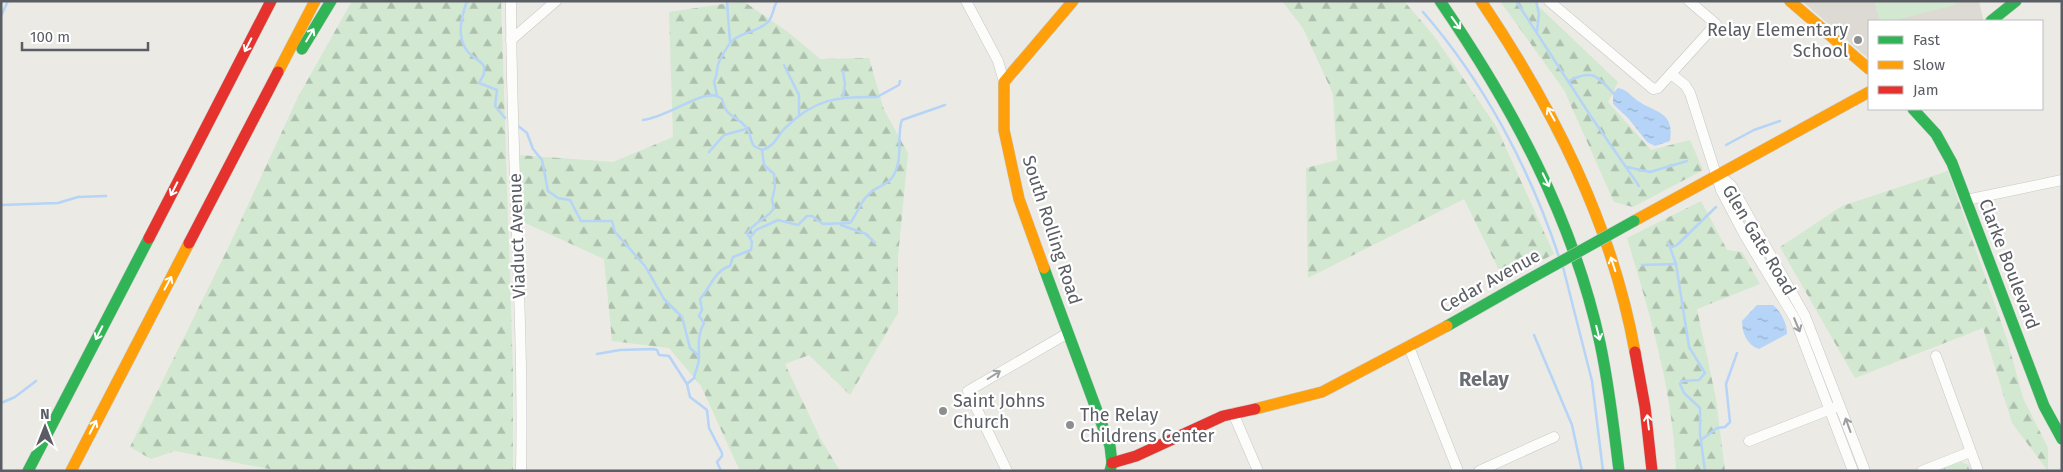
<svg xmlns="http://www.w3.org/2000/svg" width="2063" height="472" viewBox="0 0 2063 472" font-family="'Fira Sans',sans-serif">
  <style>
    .education { fill: #dcdad2 }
    .grass { fill: url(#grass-tufts) }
    .forest { fill: url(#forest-firs) }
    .garden { fill: #d2e8d1 }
    .water { fill: url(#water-ripples) }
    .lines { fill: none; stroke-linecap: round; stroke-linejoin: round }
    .stream { stroke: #b6d4f7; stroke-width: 2.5 }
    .street-casing { stroke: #c7c8c6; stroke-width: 11 }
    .fast-casing { stroke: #c8c9c8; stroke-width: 12 }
    .slow-casing { stroke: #c8c9c8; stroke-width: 12 }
    .jam-casing { stroke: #c8c9c8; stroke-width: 12 }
    .street { stroke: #fcfcfb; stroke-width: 10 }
    .fast { stroke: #30b455; stroke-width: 11 }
    .slow { stroke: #ff9f0a; stroke-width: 11 }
    .jam { stroke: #e5322d; stroke-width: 11 }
    .fast-bridge-casing { stroke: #c8c9c8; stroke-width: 12; stroke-linecap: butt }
    .fast-bridge { stroke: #30b455; stroke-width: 11 }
    .oneway { stroke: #fff }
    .oneway2 { stroke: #9b9da0 }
    .poi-dot { fill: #8d8e90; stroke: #fff; stroke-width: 2 }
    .labels { text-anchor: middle; stroke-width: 4.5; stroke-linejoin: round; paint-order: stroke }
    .poi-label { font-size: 18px; fill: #5a5d63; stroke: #fff; text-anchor: start }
    .street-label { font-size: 18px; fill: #5a5d63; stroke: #fff }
    .quarter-label { font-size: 20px; font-weight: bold; fill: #6b6f75; stroke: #fff }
  </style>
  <defs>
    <pattern id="grass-tufts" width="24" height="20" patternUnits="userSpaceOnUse" patternTransform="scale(1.25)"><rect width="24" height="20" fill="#d2e8d1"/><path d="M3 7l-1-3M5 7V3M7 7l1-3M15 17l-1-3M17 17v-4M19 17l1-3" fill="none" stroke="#adbfad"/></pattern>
    <pattern id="forest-firs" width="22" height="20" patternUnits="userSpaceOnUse" patternTransform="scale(1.25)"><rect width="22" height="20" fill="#d2e8d1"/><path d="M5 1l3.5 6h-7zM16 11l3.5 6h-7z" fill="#adbfad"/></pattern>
    <pattern id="water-ripples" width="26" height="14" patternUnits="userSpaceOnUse" patternTransform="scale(1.25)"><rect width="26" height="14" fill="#b6d4f7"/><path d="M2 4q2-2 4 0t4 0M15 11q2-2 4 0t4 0" fill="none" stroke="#97afcc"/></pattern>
  </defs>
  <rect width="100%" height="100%" fill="#ebeae4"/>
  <polygon class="education" points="1802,1 1979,1 1983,19 1980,21 1869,21 1869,59"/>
  <polygon class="grass" points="1961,462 1969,465 1971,471 1938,471"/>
  <g class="forest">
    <polygon points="352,1 501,1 513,372 513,471 280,471 175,451 151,459 130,447 230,244 298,97"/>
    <polygon points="743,1 788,32 820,59 869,58 884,110 908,153 898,256 898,313 850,395 809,355 785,364 820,438 840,471 740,471 701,386 669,348 612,341 604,259 523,222 519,155 613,162 673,137 669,12"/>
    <polygon points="1282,1 1404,1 1434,36 1496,126 1554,254 1504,280 1464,199 1308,278 1306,168 1337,160 1333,94 1303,28"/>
    <polygon points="1500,1 1533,1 1618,82 1608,102 1651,150 1690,140 1703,170 1633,207 1614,202 1564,90"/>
    <polygon points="1948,171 2007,339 2023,398 2048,448 2048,471 2012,423 1983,328 1855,378 1780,247 1842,206"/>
    <path d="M1701,201L1727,250L1742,252L1760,284L1697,309L1716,399L1725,471H1676C1673,391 1650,314 1627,238Z"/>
  </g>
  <polygon class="garden" points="1874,1 1957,1 1955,5 1893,21 1880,21"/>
  <g class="water">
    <path d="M1618,88C1626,89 1631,96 1638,101C1655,113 1675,111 1670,141L1655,146L1647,142L1628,118L1613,104V93Z"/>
    <path d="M1757,305H1773C1781,312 1787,323 1787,334L1759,349C1747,345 1742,333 1742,321Z"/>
  </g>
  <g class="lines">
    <g class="stream">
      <path d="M467,1C461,18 456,37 468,52C473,58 480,60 484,66V74L479,83L497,90L495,106L505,118"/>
      <polyline points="727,1 730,42"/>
      <path d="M777,1C773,8 773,17 768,22C755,34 739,32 731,42C727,47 722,56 719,62C716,68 718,75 714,81L717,96L722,99C727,120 735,113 747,128C751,134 750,141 754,146L762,150C775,146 776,138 784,129C814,99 837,96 877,97L899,85L900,81"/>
      <polyline points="1516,1 1590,115 1639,186"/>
      <polyline points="1536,1 1539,14 1537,31"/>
      <path d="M1423,12C1484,82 1530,169 1559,257"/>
      <polyline points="1,16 8,1"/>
      <polyline points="784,65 799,95 799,115"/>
      <path d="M1569,81C1591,69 1597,75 1613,93"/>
      <polyline points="843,97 845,84 843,71"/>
      <path d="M643,120C667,118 701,90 717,96"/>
      <polyline points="517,125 527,133 533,149 542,160 548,191 558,198 570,200 581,221 612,221 615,232 645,266 664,299 682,317 690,348 698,355"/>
      <polyline points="1726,145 1754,130 1780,121"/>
      <polyline points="709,152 724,135 746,129"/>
      <polyline points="1627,167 1650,172 1687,161"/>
      <polyline points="1,205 58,203 78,197 106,196"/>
      <polyline points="841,225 866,234 875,243"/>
      <path d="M750,238L756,230L778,220L798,225L807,216H812L823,224L850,223C857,215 859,204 867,196C878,183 891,188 897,167C902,153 897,131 902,120L945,105"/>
      <polyline points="1668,242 1676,264 1689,347 1705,373 1699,380 1683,381 1680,384 1684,393 1700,408 1700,434 1705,471"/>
      <polyline points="1670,246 1673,247 1677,245 1716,207"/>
      <polyline points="1642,265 1676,264"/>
      <polyline points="1563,267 1592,381 1603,471"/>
      <polyline points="1534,335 1572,425 1582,471"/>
      <polyline points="597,354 620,350 653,349 657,350 659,355 669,356 687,384 690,397 707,410 709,428 722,453 722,456 717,462 721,471"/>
      <path d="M687,384L694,378C695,372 699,364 699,358C699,346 697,335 704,323L699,316L702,310L700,299C711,287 714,271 730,266L733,257L751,250L752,242L747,233C756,220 768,219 774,208L772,200L775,187L774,174L764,165L762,150"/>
      <polyline points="1,403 15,397 36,381"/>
      <polyline points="1701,440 1717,428 1725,427 1730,422 1726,384 1737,353"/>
    </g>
    <defs>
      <g id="street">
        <path d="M511,1C511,158 524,314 521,471"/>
        <polyline points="966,1 998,61 1004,82"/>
        <polyline points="1549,1 1653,89 1658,88 1716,24 1689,1"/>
        <polyline points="511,40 556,1"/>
        <polyline points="1671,74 1685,85 1690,93 1721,190 1744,234 1795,319 1853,471"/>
        <polyline points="1718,174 1731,185 1805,316 1865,471"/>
        <polyline points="1966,200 2062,180"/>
        <polyline points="1409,347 1458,471"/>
        <polyline points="1936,356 1978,471"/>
        <polyline points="1233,413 1258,471"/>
        <polyline points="1749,441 1836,407"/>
        <polyline points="1007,471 968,391 1068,333"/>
        <polyline points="1479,471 1554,437"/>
        <polyline points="1922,471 1970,452"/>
      </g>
      <g id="fast">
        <path d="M1440,1C1512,106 1573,218 1600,343C1609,385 1614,428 1619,471"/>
        <polyline points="1991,21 2016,1"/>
        <polyline points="302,49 331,1"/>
        <polyline points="1913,109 1936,134 1952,163 2044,406 2062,439"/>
        <polyline points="1044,268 1110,446 1112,463 1110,471"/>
        <polyline points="1447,326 1526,281"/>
        <polyline points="28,471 149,238"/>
      </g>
      <g id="slow">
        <path d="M1481,1C1553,108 1612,224 1635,352"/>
        <polyline points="1790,1 1869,69"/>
        <polyline points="278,72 315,1"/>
        <polyline points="1634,221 1869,92"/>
        <polyline points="1044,268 1019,199 1004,130 1004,82 1073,1"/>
        <polyline points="1255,409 1322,392 1447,326"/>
        <polyline points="71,471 189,243"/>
      </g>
      <g id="jam">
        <polyline points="149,238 271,1"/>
        <polyline points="189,243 278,72"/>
        <polyline points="1635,352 1645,407 1652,471"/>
        <polyline points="1112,463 1136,456 1223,416 1255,409"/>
      </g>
    </defs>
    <use href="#street" class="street-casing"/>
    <use href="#fast" class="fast-casing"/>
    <use href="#slow" class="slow-casing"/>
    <use href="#jam" class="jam-casing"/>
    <use href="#street" class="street"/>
    <use href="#fast" class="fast"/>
    <use href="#slow" class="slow"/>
    <use href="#jam" class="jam"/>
    <defs>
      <polyline id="fast-bridge" points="1526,281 1634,221"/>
    </defs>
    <use href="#fast-bridge" class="fast-bridge-casing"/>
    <use href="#fast-bridge" class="fast-bridge"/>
  </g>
  <defs><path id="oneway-shaft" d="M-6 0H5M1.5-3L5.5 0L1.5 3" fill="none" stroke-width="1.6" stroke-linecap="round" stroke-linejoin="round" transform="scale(1.25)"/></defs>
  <g class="oneway">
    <use href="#oneway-shaft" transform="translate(1456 23) rotate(54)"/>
    <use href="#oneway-shaft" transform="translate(310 35) rotate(-59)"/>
    <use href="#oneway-shaft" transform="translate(248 45) rotate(117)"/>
    <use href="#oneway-shaft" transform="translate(1551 114) rotate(-119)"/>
    <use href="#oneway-shaft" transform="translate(1546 180) rotate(64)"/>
    <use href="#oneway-shaft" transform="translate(174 189) rotate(117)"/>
    <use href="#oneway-shaft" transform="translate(1613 264) rotate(-108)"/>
    <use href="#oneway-shaft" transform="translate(168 283) rotate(-62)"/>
    <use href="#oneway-shaft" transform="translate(99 333) rotate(117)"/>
    <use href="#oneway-shaft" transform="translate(1598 333) rotate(76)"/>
    <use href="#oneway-shaft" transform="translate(1648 422) rotate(-97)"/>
    <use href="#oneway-shaft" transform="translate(93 427) rotate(-63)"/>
  </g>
  <g class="oneway2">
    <use href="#oneway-shaft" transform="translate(1797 325) rotate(67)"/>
    <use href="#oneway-shaft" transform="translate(994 375) rotate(-32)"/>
    <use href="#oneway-shaft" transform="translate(1848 425) rotate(-110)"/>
  </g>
  <g class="poi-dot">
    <circle cx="1858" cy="40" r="5"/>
    <circle cx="943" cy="411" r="5"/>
    <circle cx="1070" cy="425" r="5"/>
  </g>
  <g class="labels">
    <g class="poi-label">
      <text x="1848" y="36" text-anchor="end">Relay Elementary<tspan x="1848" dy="21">School</tspan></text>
      <text x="953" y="407">Saint Johns<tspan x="953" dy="21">Church</tspan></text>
      <text x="1080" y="421">The Relay<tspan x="1080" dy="21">Childrens Center</tspan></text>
    </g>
    <g class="street-label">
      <text transform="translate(1052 230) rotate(72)" y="6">South Rolling Road</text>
      <text transform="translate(517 236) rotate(-92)" y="6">Viaduct Avenue</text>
      <text transform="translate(1759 240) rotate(59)" y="6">Glen Gate Road</text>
      <text transform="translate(2009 264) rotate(69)" y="6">Clarke Boulevard</text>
      <text transform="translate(1490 281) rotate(-29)" y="6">Cedar Avenue</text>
    </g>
    <g class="quarter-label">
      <text x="1484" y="386">Relay</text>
    </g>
  </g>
  <rect width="2063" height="472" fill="none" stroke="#5a5d63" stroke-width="5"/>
  <rect x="1868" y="20" width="175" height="90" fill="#ffffff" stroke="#bdbec1"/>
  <rect x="1878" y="36" width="25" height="8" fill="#30b455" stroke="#bdbec1"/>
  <text x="1913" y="45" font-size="15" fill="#5a5d63">Fast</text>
  <rect x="1878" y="61" width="25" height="8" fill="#ff9f0a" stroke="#bdbec1"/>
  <text x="1913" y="70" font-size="15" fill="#5a5d63">Slow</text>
  <rect x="1878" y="86" width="25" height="8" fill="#e5322d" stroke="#bdbec1"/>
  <text x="1913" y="95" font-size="15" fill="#5a5d63">Jam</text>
  <g transform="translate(45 427)" stroke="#ffffff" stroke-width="4" paint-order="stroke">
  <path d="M0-4L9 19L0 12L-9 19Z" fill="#5a5d63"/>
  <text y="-8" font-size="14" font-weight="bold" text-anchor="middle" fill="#5a5d63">N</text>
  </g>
  <path d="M22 42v8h126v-8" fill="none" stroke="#5a5d63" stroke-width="2.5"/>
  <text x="30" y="42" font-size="15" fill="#5a5d63" stroke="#ffffff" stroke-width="4" paint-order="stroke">100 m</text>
</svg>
